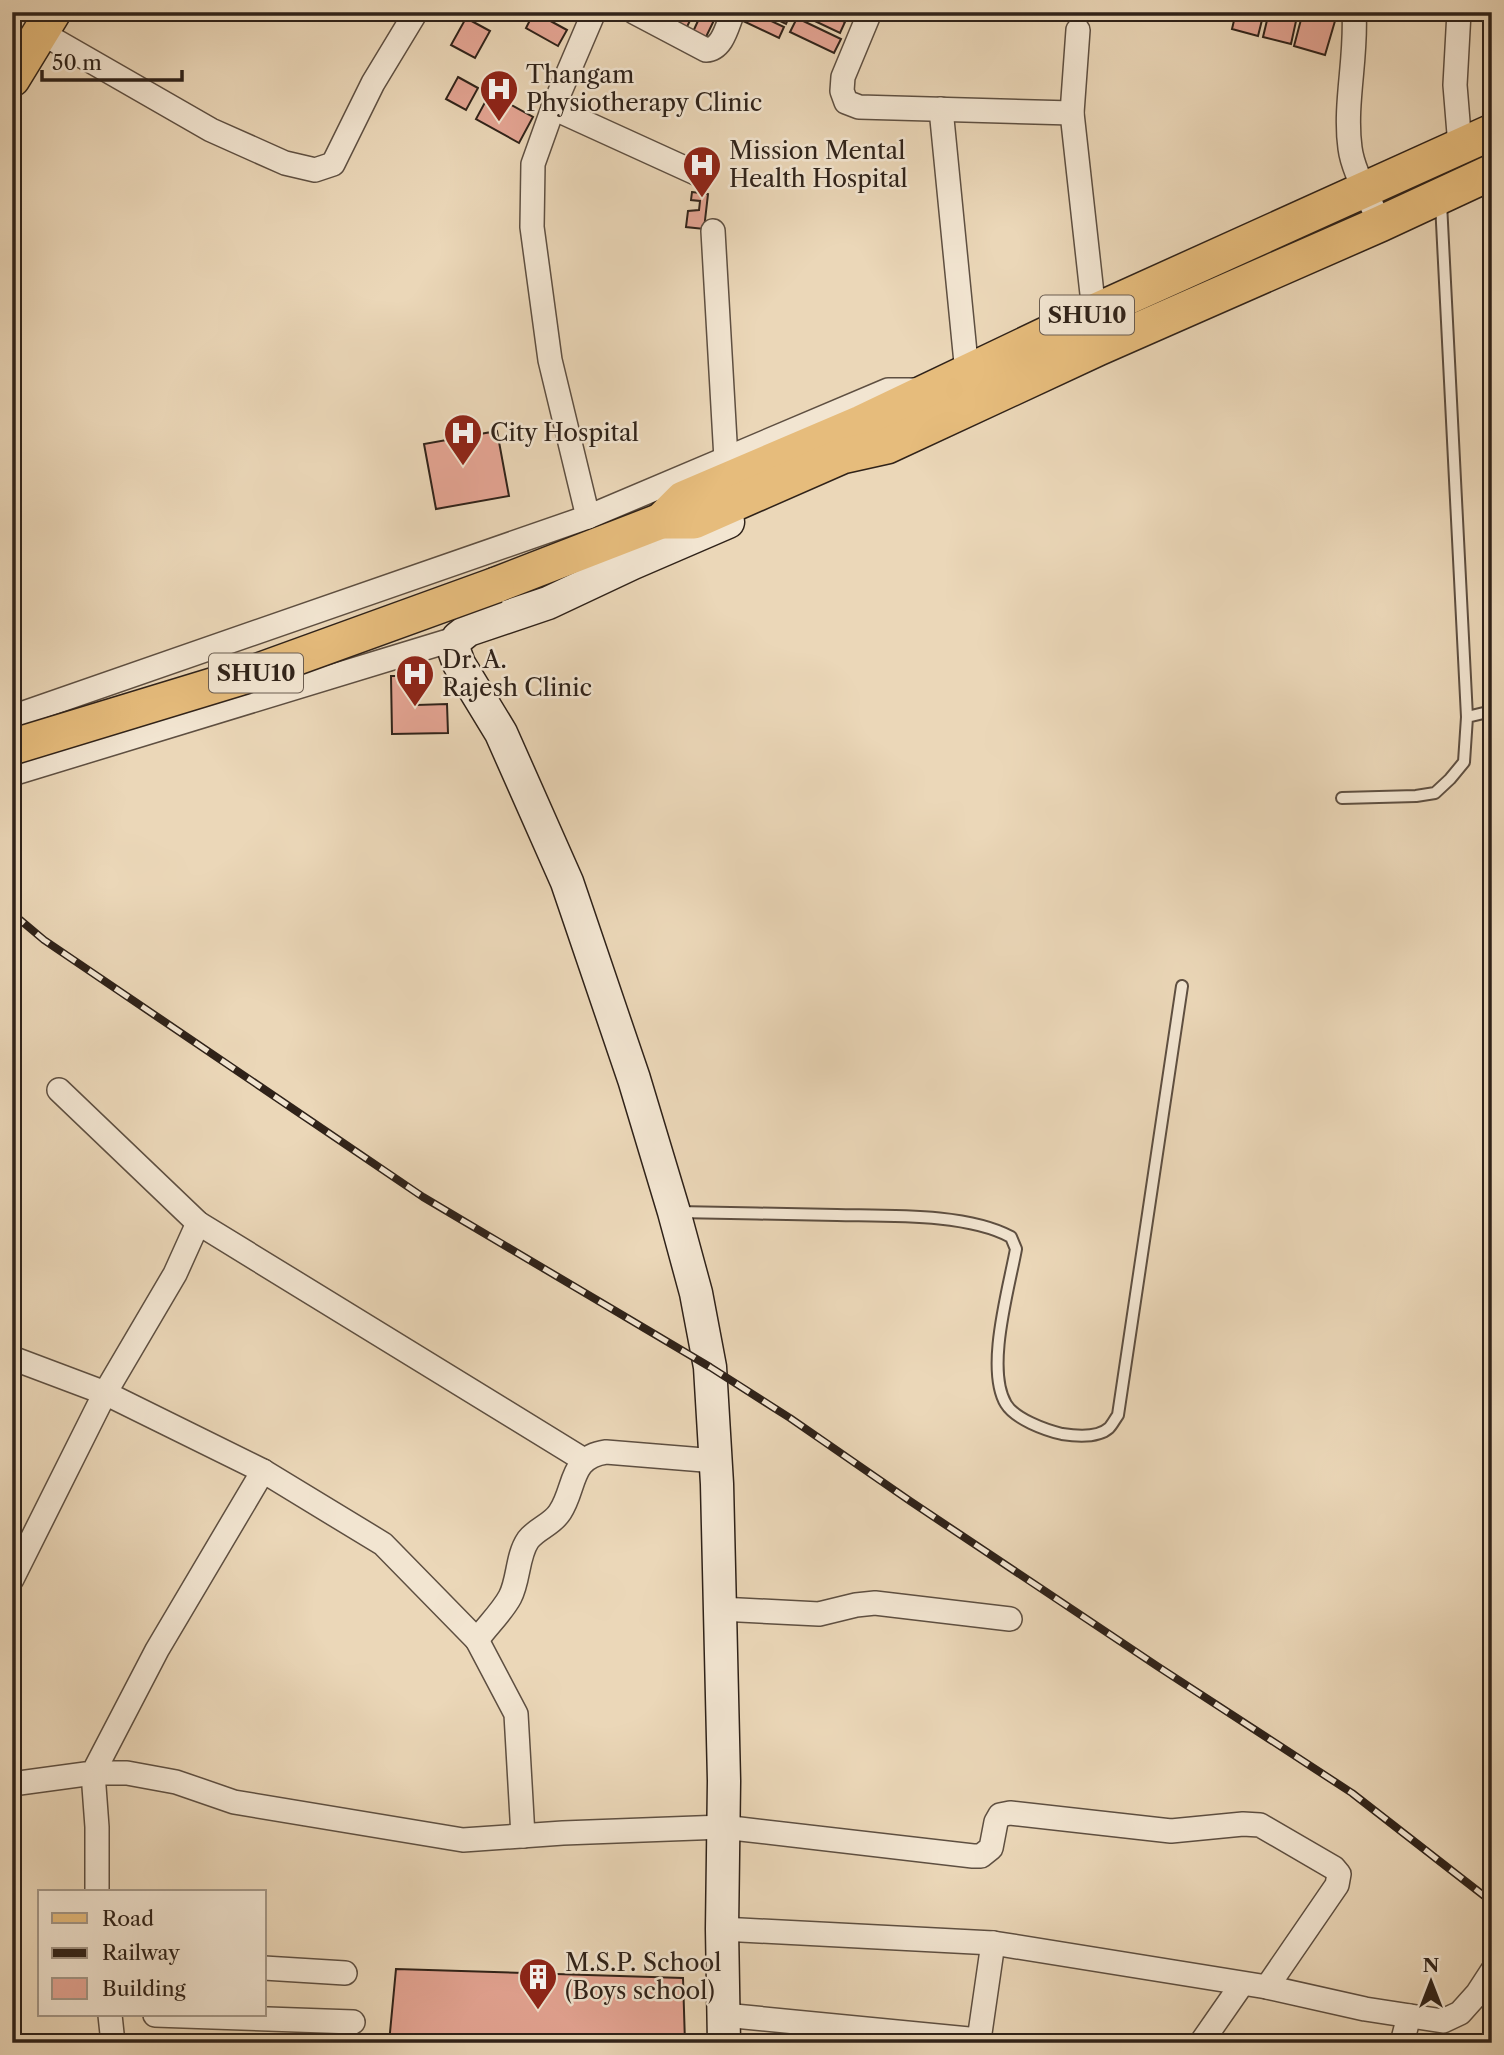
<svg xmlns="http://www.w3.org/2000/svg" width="1504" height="2055" viewBox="0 0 1504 2055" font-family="'Libre Caslon Text',serif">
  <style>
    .building { fill: #e5a594; stroke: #2f2219; stroke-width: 2 }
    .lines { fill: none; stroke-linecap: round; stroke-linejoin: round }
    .lane-casing { stroke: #5e4f41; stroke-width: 14 }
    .street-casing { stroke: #5e4f41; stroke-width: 26 }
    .secondary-casing { stroke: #2f2219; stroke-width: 35 }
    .primary-casing { stroke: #2f2219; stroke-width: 38 }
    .lane { stroke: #f2e5d1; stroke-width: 10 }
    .street { stroke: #f2e5d1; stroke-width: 23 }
    .secondary { stroke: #f2e5d1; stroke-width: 32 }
    .primary { stroke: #e6bc7c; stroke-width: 35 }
    .rail-casing { stroke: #2f2219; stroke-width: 8 }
    .rail { stroke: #f2e5d1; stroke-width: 5; stroke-dasharray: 16; stroke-linecap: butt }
    .primary-bridge-casing { stroke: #2f2219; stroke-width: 38; stroke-linecap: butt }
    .primary-bridge { stroke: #e6bc7c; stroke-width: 35 }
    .labels { text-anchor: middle; stroke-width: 5; stroke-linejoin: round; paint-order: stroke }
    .shield { fill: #f2e5d1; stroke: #6a5c50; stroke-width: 2 }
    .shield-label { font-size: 23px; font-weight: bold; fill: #2f2219 }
    .poi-label { font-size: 24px; fill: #2f2219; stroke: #f2e5d1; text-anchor: start }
  </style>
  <rect width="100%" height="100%" fill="#ebd7b8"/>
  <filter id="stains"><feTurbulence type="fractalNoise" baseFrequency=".00286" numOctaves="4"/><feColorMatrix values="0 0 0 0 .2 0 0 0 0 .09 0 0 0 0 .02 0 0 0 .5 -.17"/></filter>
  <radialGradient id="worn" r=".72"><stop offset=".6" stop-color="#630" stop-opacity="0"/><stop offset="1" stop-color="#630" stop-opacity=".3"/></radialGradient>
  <g class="building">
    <polygon points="534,12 567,30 558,46 526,28"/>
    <polygon points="679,12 694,12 686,29 673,23"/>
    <polygon points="702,12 718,12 705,39 692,34"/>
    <polygon points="743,12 752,12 784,27 779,38 739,19"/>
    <polygon points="761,12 791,12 786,24"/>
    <polygon points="800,12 824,12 845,22 840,33 800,14"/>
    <polygon points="1236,12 1264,12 1258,36 1232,29"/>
    <polygon points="1269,12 1298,12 1291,44 1263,37"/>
    <polygon points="1303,12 1335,21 1325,55 1294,46"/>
    <polygon points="466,18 490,31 475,58 451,45"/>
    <polygon points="797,18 841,39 834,53 790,32"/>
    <polygon points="458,77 478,88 466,110 446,99"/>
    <polygon points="490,93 533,117 519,143 476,119"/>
    <polygon points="692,192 708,194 704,229 686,227 688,211 699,210 700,201 691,200"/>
    <polygon points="497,431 509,496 436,509 424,444"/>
    <polygon points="391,676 416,676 417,705 447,704 448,733 392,734"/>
    <polygon points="396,1969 683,1978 685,2043 389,2043"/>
  </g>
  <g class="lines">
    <defs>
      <g id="lane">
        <polyline points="1441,203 1467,717"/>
        <polyline points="1342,798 1416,796 1435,793 1450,779 1464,762 1467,717 1492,711"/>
        <path d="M677,1212C730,1213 784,1214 837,1215C888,1216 967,1213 1011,1237L1016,1249C1009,1288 985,1369 1006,1404C1015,1419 1045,1430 1062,1434C1075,1436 1098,1438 1109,1428C1112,1425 1115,1419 1118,1415L1182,986"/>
      </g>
      <g id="street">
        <polyline points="594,12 553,108 533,164 532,227 550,360 588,517 888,390 919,390"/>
        <path d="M634,12L706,50C723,49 727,26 733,12"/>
        <polyline points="870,12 843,77 842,91 846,102 859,107 1072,113"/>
        <path d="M1354,12C1357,57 1344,104 1350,148C1353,172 1371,201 1380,224"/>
        <polyline points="1459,12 1455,85 1460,146"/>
        <polyline points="1078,30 1072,113 1094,312"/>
        <polyline points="42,33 211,130 285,163 315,170 333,164 373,83 416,12"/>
        <polyline points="553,108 700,175"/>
        <polyline points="941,109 967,373"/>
        <polyline points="713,231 726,459"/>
        <polyline points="12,717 588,517"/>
        <polyline points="12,774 458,638"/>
        <polyline points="59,1090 198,1223 584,1460"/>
        <polyline points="12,1358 105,1393 263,1471 383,1544 477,1640 516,1714 523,1836"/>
        <polyline points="12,1579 105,1393 175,1274 198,1223"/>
        <polyline points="720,1609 819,1614 856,1605 875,1603 1010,1619"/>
        <path d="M477,1640C487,1626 502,1612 510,1597C519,1580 517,1556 528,1540C537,1528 552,1525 560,1512C576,1488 569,1457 606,1452L716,1461"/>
        <polyline points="12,1784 93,1773 157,1650 263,1471"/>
        <polyline points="97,1892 97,1827 93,1773 127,1773 176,1782 234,1802 463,1840 563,1833 723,1827 973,1856 981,1856 991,1848 996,1822 1000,1815 1010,1813 1171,1831 1243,1824 1260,1825 1334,1868 1339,1874 1337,1885 1267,1987"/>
        <polyline points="722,1929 993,1943 1267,1987 1365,2009 1443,2021 1460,2013 1477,1994 1492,1971"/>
        <polyline points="264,1968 345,1973"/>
        <polyline points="110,2015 113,2043"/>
        <polyline points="155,2015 353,2022"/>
        <polyline points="724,2015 979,2040 993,1943"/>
        <polyline points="1201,2043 1242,1984"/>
        <polyline points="1402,2043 1409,2016"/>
      </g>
      <polyline id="secondary" points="724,2043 722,1929 724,1781 717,1484 710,1367 696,1293 674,1212 634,1079 567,882 501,733 459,664 455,653 454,646 458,638 468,630 548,603 633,563 728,522"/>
      <g id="primary">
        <polyline points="12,79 53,12"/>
        <polyline points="661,521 683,499 861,423 1094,312 1492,132"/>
        <polyline points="496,585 661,521 694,521 842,456 887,446 1098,348 1380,224 1492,172"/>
      </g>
    </defs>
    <use href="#lane" class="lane-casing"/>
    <use href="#street" class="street-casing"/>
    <use href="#secondary" class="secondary-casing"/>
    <use href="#primary" class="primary-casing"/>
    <use href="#lane" class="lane"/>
    <use href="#street" class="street"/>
    <use href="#secondary" class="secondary"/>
    <use href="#primary" class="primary"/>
    <defs>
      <polyline id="rail" points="12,913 44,940 423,1197 710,1367 790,1418 910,1501 1157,1666 1352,1793 1492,1902"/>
    </defs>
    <use href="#rail" class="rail-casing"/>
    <use href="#rail" class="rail"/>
    <defs>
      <polyline id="primary-bridge" points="12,747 245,676 496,585"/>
    </defs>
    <use href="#primary-bridge" class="primary-bridge-casing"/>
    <use href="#primary-bridge" class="primary-bridge"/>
  </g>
  <defs>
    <symbol id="hospital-pin" viewBox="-11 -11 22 30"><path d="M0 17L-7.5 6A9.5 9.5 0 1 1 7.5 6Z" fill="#8f2418" stroke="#f2e5d1"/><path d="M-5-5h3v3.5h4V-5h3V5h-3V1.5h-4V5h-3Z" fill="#fff"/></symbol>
    <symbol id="building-pin" viewBox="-11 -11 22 30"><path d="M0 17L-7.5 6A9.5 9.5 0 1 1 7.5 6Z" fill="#8f2418" stroke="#f2e5d1"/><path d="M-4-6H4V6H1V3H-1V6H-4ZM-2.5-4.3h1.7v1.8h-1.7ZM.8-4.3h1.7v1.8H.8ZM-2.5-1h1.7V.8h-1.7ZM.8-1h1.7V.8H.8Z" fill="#fff"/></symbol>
  </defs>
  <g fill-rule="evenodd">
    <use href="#hospital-pin" x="477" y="67" width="44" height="60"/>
    <use href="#hospital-pin" x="680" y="143" width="44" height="60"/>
    <use href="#hospital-pin" x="441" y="411" width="44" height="60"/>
    <use href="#hospital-pin" x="393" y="652" width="44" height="60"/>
    <use href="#building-pin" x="516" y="1955" width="44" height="60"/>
  </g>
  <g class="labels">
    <g class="shield">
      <rect x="1040" y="295.5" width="94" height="39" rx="5"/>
      <rect x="209" y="653.5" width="94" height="39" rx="5"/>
    </g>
    <g class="shield-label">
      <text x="1087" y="323">SHU10</text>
      <text x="256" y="681">SHU10</text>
    </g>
    <g class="poi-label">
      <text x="526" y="83">Thangam<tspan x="526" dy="28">Physiotherapy Clinic</tspan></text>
      <text x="729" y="159">Mission Mental<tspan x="729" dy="28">Health Hospital</tspan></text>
      <text x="490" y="441">City Hospital</text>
      <text x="442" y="668">Dr. A.<tspan x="442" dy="28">Rajesh Clinic</tspan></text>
      <text x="565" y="1971">M.S.P. School<tspan x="565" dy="28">(Boys school)</tspan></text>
    </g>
  </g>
  <rect width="1504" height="2055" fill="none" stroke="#ebd7b8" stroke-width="42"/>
  <rect x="14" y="14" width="1476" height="2027" fill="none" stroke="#2f2219" stroke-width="3.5"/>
  <rect x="21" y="21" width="1462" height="2013" fill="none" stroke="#2f2219" stroke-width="2"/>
  <rect x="38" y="1890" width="228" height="126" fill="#f2e5d1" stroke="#a49787" stroke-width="2"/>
  <rect x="52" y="1913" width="35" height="10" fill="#e6bc7c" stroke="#a49787" stroke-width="2"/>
  <text x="102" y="1926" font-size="21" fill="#2f2219">Road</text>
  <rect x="52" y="1948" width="35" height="10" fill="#2f2219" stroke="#a49787" stroke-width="2"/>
  <text x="102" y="1960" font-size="21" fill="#2f2219">Railway</text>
  <rect x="52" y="1978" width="35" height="21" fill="#e5a594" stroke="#a49787" stroke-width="2"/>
  <text x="102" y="1996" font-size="21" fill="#2f2219">Building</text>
  <g transform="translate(1431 1982)" stroke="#f2e5d1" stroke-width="5" paint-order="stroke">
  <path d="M0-5L12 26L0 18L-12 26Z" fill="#2f2219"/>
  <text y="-10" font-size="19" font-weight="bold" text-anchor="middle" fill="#2f2219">N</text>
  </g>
  <path d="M42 70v10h140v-10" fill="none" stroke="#2f2219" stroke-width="3.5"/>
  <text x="52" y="70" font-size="21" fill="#2f2219" stroke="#f2e5d1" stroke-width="5" paint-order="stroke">50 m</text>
  <rect width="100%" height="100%" filter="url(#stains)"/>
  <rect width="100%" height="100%" fill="url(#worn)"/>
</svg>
